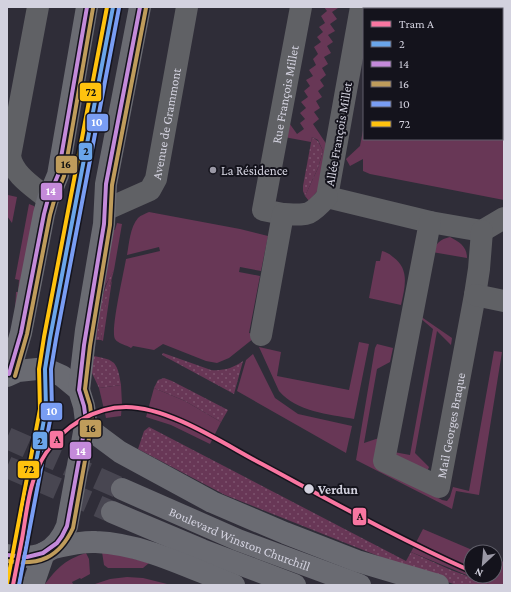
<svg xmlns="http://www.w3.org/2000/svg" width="511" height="592" viewBox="0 0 511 592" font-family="'Crimson Pro',serif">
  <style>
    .grass { fill: #683756 }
    .park { fill: url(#park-dots) }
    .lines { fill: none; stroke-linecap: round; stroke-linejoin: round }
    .major-tunnel { stroke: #484651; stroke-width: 22; stroke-dasharray: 22 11; stroke-linecap: butt }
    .minor { stroke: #606165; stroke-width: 22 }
    .major { stroke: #6a6b72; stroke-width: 22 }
    .bus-1-casing { stroke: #14131c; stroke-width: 7 }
    .bus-2-casing { stroke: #14131c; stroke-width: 7 }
    .bus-3-casing { stroke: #14131c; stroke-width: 7 }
    .bus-4-casing { stroke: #14131c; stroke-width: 7 }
    .bus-5-casing { stroke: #14131c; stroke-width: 7 }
    .bus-1 { stroke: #6aa5ea; stroke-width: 4 }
    .bus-2 { stroke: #c48ada; stroke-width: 4 }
    .bus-3 { stroke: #bf9c5b; stroke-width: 4 }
    .bus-4 { stroke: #799df3; stroke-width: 4 }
    .bus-5 { stroke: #ffc20e; stroke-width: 4 }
    .tram-1-casing { stroke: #14131c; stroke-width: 7 }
    .tram-1 { stroke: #f976a1; stroke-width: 4 }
    .poi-dot { fill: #9a98a5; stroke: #14131c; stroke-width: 1.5 }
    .stop-dot { fill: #d3d2df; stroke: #14131c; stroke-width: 1.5 }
    .labels { text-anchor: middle; stroke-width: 4; stroke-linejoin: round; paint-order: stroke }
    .street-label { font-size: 13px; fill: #d3d2df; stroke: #14131c }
    .poi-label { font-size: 13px; fill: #d3d2df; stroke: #14131c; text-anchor: start }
    .stop-label { font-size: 13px; font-weight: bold; fill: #d3d2df; stroke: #14131c; text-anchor: start }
    .line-badge { stroke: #14131c; stroke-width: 1.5 }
    .badge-label { font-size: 11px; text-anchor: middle; font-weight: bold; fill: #fff }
    .pale-badge-label { font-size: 11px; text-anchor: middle; font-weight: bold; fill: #111 }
  </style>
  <defs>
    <pattern id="park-dots" width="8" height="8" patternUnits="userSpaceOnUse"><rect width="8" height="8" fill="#683756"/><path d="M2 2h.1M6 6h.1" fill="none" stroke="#7d536e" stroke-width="1.8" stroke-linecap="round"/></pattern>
  </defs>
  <rect width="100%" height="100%" fill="#2f2d38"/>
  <g class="grass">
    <polygon points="324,7 338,8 332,12 337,19 330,24 335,31 328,35 333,42 327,46 331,53 324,57 328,64 322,68 326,75 320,80 324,86 318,91 322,97 316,101 320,108 314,112 319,119 313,124 327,145 319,189 309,201 305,196 318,168 323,151 318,140 312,137 311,142 284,137 287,120 297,134 304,129 300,123 305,119 300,113 306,108 301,102 308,97 304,91 310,86 306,80 313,76 309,70 316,65 313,59 318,54 314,47 321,42 317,37 323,32 319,27 325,23 321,16 327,11"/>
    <polygon points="385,7 471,7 481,9 385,9"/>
    <polygon points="502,13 504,13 504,200 370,174 363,171 363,159 350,166 346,159 360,146 364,125 364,139 502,139"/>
    <polygon points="7,190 8,195 17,197 12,223 7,216"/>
    <polygon points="29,204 34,206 37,210 15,311 16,292 18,292 19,280 15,279"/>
    <path d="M149,212L240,229L268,236L261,271L240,267L239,272L260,276L249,333L258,335L229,358L217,363L206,361L163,344L154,350L133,346L131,348C127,345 118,344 115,339C110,331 124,272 126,259L160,251L159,247L127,255C129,244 130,227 138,218C141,215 145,214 149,212Z"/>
    <polygon points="117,223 122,224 114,270 106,284 103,292 97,340 92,339 112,229 115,230"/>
    <path d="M450,237C459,242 467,246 467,258L432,252C436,244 440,239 450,237Z"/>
    <path d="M382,251C386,252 390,254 393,257C410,269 405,287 401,305L369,298L376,261H380Z"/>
    <path d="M112,280L103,341L101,340C103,320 104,299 112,280Z"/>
    <polygon points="420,316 452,338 451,345 437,331 415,453 429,467 426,474 404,466 394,452 410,455 433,329 419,317"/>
    <path d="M359,342L369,344L354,419C328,414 297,412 279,391L259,347L281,352L277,376L349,390Z"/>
    <polygon points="377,344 393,348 390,362 377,369 364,443 382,437 381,467 442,500 447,501 450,497 453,487 469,491 494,351 502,352 479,495 456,491 452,509 356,460 375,348"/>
    <polygon points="253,354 275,398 298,414 352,426 346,453 237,391 246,360"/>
    <polygon points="121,385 122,404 121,416 106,418 99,388"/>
    <polygon points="154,388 185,401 221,422 210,444 171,425 146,417"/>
    <polygon points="423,529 477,552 471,552 471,576 495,576 495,560 504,562 504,585 492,585 481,581 411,552"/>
    <polygon points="102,552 110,552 149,563 143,568 108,568 104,565"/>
    <path d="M86,553L89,559L90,574L81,579L80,578L72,582L73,584L71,585H47L45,584C59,566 65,560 86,553Z"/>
    <polygon points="127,577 143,578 167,584 92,585 110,579"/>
  </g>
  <g class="park">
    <polygon points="312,137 318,141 323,151 318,168 305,196 303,191 303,186"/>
    <path d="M114,270L106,301L101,340H97C99,316 100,291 114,270Z"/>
    <path d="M163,353L211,370C224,371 233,368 243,361L234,394L162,355Z"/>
    <path d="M89,355C114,360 117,359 121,385L99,388L91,371Z"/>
    <polygon points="164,378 172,381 228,410 221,422 185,401 154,388 158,380"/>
    <polygon points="149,427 406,561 411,552 451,570 492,585 457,585 431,577 225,495 138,449 144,431"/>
  </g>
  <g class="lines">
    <g class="major-tunnel">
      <polyline points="7,438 122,489"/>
      <polyline points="7,467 112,512"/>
    </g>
    <g class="minor">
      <path d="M38,7L10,156C13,175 34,187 48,199"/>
      <polyline points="361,7 327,197 430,222 482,231 504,218"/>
      <path id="s1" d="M105,210L150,190L156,179L187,7"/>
      <path id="s2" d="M283,214L263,210L301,7"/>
      <path id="s3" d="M430,222L384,461L439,487L475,295L479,269L482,231"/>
      <polyline points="475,295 504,301"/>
      <path d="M261,335L283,214C308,215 309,217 327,197"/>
    </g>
    <g class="major">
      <polyline points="9,374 21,333 44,214 48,199 58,175 87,7"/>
      <path d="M7,376L18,371L37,369L53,372L62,376L79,390L84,406L86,421L67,526C56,554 35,561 7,555"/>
      <polyline points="79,390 86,330 104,224 106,184 140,7"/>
      <polyline points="85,426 120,452 212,502 285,533 357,561 438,585"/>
      <path id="s4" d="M122,489L238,540L360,585"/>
      <polyline points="112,512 202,550 295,585"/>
      <path d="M53,548C67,545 81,541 96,542C144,544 189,568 234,585"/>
      <polyline points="33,585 44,553"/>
    </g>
    <defs>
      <polyline id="bus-1" points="13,585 46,409 45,369 50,338 113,7"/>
      <g id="bus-2">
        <polyline points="9,374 21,333 44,214 48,199 58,175 87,7"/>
        <polyline points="7,555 27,557 43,553 57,543 62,536 67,526 86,421 84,406 79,390 84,345 104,224 106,184 140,7"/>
      </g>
      <g id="bus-3">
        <polyline points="15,376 27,334 50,215 54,201 64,176 93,8"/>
        <path d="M7,561C39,566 59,558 73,528L92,421L90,405L85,389L90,346L110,225L112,185L146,8"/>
      </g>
      <polyline id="bus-4" points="19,585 52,410 51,369 56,339 119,8"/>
      <polyline id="bus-5" points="7,584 40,409 39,369 44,337 107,7"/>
    </defs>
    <use href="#bus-1" class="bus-1-casing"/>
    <use href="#bus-2" class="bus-2-casing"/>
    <use href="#bus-3" class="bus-3-casing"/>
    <use href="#bus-4" class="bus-4-casing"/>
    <use href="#bus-5" class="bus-5-casing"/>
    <use href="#bus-1" class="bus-1"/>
    <use href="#bus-2" class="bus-2"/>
    <use href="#bus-3" class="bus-3"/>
    <use href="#bus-4" class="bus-4"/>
    <use href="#bus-5" class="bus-5"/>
    <defs>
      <path id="tram-1" d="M13,585C16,570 19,555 22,539C27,511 29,478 46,453C63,427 94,407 126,407C169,407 224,444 262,464C331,501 399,539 471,571"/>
    </defs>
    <use href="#tram-1" class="tram-1-casing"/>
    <use href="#tram-1" class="tram-1"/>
  </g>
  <circle class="poi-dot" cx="213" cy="170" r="4"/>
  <circle class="stop-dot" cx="309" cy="489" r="5.5"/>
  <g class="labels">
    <g class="street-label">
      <text dy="5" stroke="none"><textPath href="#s2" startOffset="138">Rue François Millet</textPath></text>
      <text dy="5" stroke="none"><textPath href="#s1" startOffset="118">Avenue de Grammont</textPath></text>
      <text transform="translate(338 134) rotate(-80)" y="5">Allée François Millet</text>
      <text dy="5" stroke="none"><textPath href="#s3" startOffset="367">Mail Georges Braque</textPath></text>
      <text dy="5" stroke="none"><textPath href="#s4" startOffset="128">Boulevard Winston Churchill</textPath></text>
    </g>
    <g class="poi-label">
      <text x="221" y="175">La Résidence</text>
    </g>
    <g class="stop-label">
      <text x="318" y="494">Verdun</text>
    </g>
  </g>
  <g class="line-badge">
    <rect x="79" y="82" width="23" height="20" rx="4" fill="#ffc20e"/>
    <rect x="86" y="113" width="23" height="19" rx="4" fill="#799df3"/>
    <rect x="78" y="142" width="15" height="19" rx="4" fill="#6aa5ea"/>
    <rect x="55" y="155" width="23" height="19" rx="4" fill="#bf9c5b"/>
    <rect x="40" y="182" width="23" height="19" rx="4" fill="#c48ada"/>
    <rect x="40" y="402" width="23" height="19" rx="4" fill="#799df3"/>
    <rect x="79" y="419" width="23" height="19" rx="4" fill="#bf9c5b"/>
    <rect x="49" y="430" width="15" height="19" rx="4" fill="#f976a1"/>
    <rect x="32" y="431" width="16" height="19" rx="4" fill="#6aa5ea"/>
    <rect x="69" y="441" width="23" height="19" rx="4" fill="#c48ada"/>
    <rect x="17" y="460" width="23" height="19" rx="4" fill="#ffc20e"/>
    <rect x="352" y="507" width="15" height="19" rx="4" fill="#f976a1"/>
  </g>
  <g class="badge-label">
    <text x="97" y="126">10</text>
    <text x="51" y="195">14</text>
    <text x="52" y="415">10</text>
    <text x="81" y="455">14</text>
  </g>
  <g class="pale-badge-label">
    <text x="91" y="96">72</text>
    <text x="86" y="155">2</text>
    <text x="66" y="168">16</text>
    <text x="91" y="432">16</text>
    <text x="57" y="443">A</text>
    <text x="40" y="445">2</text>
    <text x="29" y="473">72</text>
    <text x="360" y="520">A</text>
  </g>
  <rect width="511" height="592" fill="none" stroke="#d3d2df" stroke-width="16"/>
  <rect x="363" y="8" width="140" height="132" fill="#14131c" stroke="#605f6a"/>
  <rect x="371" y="21" width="20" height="6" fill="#f976a1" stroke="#605f6a"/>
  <text x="399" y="28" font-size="12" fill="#d3d2df">Tram A</text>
  <rect x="371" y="41" width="20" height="6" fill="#6aa5ea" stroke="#605f6a"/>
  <text x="399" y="48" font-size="12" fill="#d3d2df">2</text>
  <rect x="371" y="61" width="20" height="6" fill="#c48ada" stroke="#605f6a"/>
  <text x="399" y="68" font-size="12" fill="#d3d2df">14</text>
  <rect x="371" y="81" width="20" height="6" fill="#bf9c5b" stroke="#605f6a"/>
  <text x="399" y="88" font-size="12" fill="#d3d2df">16</text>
  <rect x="371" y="101" width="20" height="6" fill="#799df3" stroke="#605f6a"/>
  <text x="399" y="108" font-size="12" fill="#d3d2df">10</text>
  <rect x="371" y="121" width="20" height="6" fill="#ffc20e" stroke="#605f6a"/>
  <text x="399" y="128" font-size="12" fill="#d3d2df">72</text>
  <g transform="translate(483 564) rotate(206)"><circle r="19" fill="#14131c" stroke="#605f6a"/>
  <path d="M0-3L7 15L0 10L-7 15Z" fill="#9a98a5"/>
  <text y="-6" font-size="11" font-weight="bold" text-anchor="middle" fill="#d3d2df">N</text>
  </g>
</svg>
